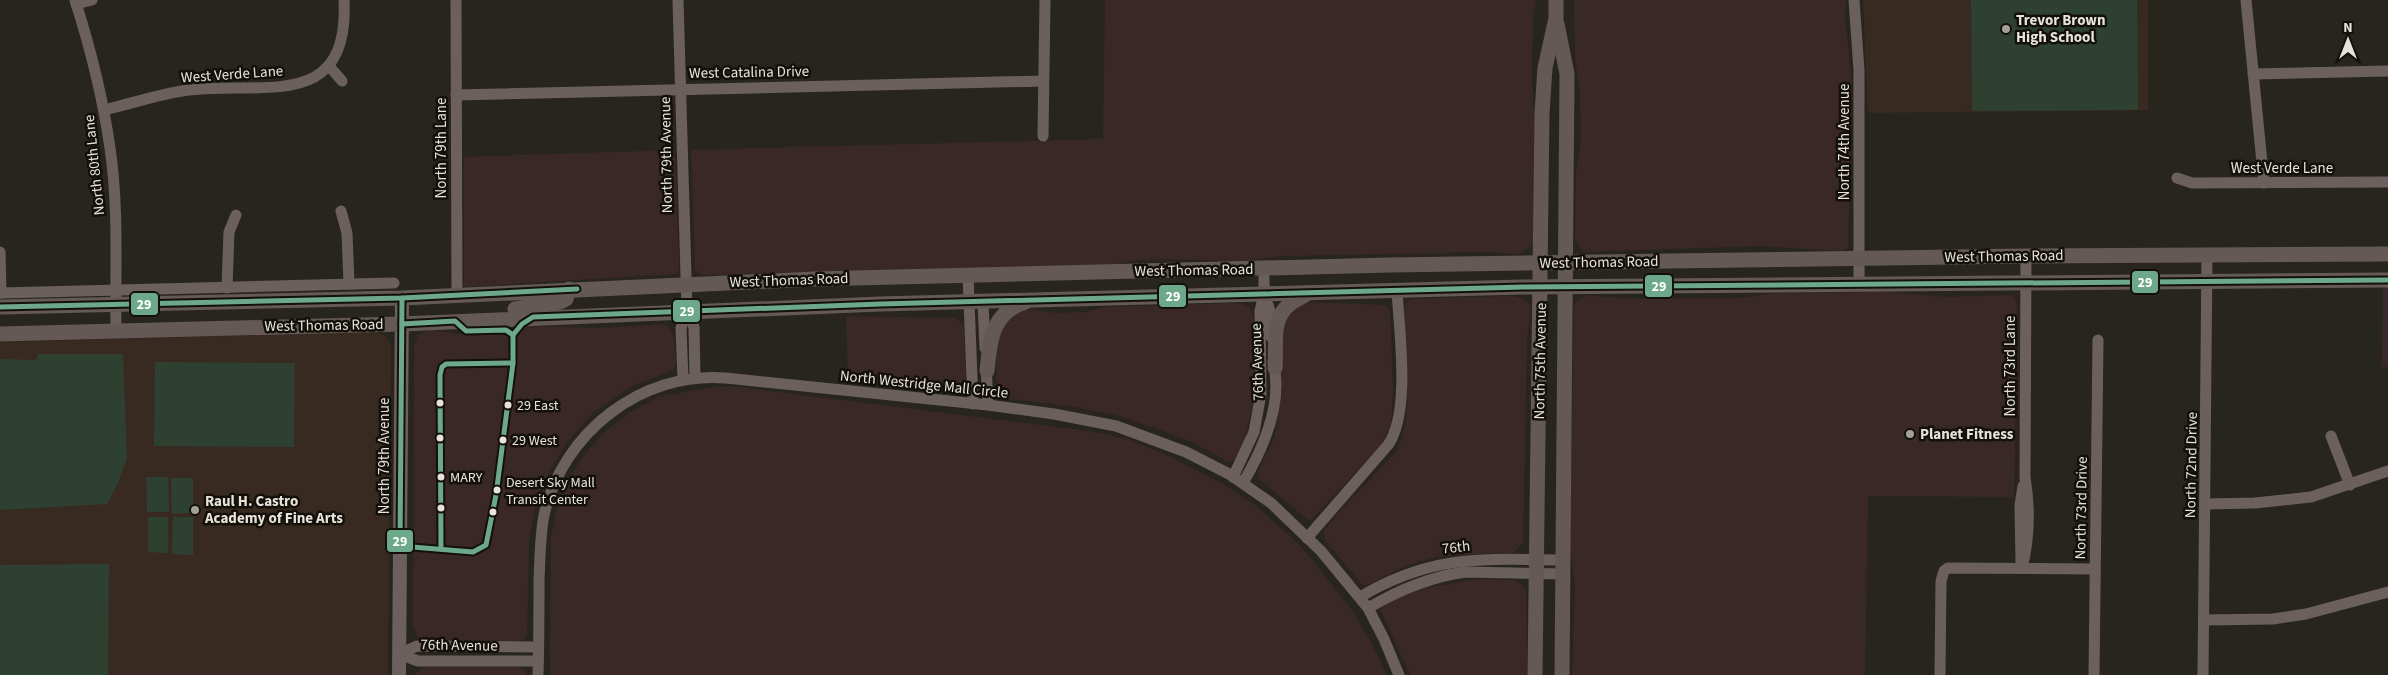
<svg xmlns="http://www.w3.org/2000/svg" width="2388" height="675" viewBox="0 0 2388 675" font-family="'Source Sans 3',sans-serif">
  <style>
    .commercial { fill: #3a2828 }
    .education { fill: #382a21 }
    .green { fill: #2e4032 }
    .lines { fill: none; stroke-linecap: round; stroke-linejoin: round }
    .minor { stroke: #6b605e; stroke-width: 11 }
    .tertiary { stroke: #6b605e; stroke-width: 14 }
    .secondary { stroke: #645955; stroke-width: 15 }
    .bus-1-casing { stroke: #13100a; stroke-width: 9 }
    .bus-1 { stroke: #6da88b; stroke-width: 5 }
    .poi-dot { fill: #a4a099; stroke: #13100a; stroke-width: 2 }
    .bus-dot { fill: #e7e3db; stroke: #13100a; stroke-width: 2 }
    .labels { text-anchor: middle; stroke-width: 5; stroke-linejoin: round; paint-order: stroke }
    .bus-label { font-size: 14px; fill: #e7e3db; stroke: #13100a; text-anchor: start }
    .poi-label { font-size: 15px; font-weight: bold; fill: #e7e3db; stroke: #13100a; text-anchor: start }
    .street-label { font-size: 15px; fill: #e7e3db; stroke: #13100a }
    .line-badge { stroke: #13100a; stroke-width: 2 }
    .badge-label { font-size: 14px; text-anchor: middle; font-weight: bold; fill: #fff }
  </style>
  <rect width="100%" height="100%" fill="#28251e"/>
  <g class="commercial">
    <polygon points="1105,0 1536,0 1533,17 1532,80 1534,121 1533,240 1531,246 1520,254 1486,252 1280,256 1245,261 1167,259 1138,260 1109,265 702,275 695,271 691,150 1103,139"/>
    <polygon points="1574,0 1846,0 1845,18 1852,81 1848,248 1841,251 1760,246 1583,252 1575,240 1576,173 1581,143 1580,92 1575,58"/>
    <polygon points="675,150 679,268 677,274 464,287 464,157"/>
    <polygon points="2383,287 2388,287 2388,367 2382,367"/>
    <polygon points="1886,292 1946,297 2008,295 2013,296 2017,301 2014,497 1868,496 1865,675 1572,675 1575,585 1570,546 1574,308 1576,301 1588,295 1627,299 1743,298 1776,293"/>
    <polygon points="1512,296 1525,299 1531,307 1527,340 1523,543 1513,553 1454,555 1433,558 1407,565 1371,584 1363,585 1325,540 1324,531 1342,509 1397,451 1404,430 1407,405 1404,308 1406,303 1411,299"/>
    <polygon points="1314,302 1383,305 1388,307 1390,312 1393,391 1391,424 1382,444 1312,519 1308,520 1257,477 1258,471 1275,436 1282,386 1281,359 1285,317 1301,304"/>
    <polygon points="1238,303 1249,307 1254,317 1255,397 1244,442 1235,459 1231,461 1227,461 1194,443 1163,431 1116,415 1070,406 1001,398 997,394 995,338 999,327 1018,310 1029,309 1055,313 1087,312 1105,307"/>
    <polygon points="846,316 956,318 964,327 966,387 959,393 848,380"/>
    <polygon points="662,324 667,326 674,336 676,365 674,370 632,386 593,413 565,445 542,485 536,502 529,541 527,637 519,642 422,641 418,638 413,625 414,346 418,335 429,330 462,334 499,332 527,326 604,328"/>
    <polygon points="714,387 738,387 1088,431 1128,439 1171,457 1223,484 1255,505 1293,539 1310,557 1351,609 1371,642 1387,675 550,675 551,537 556,513 572,473 589,449 605,432 629,413 658,397"/>
    <polygon points="1477,579 1516,580 1526,589 1527,675 1410,675 1380,609 1395,599 1426,588"/>
    <polygon points="423,667 521,667 526,671 527,675 414,675"/>
  </g>
  <g class="education">
    <polygon points="1863,0 2148,0 2148,110 1868,113"/>
    <polygon points="374,332 384,335 391,344 388,675 0,675 0,342"/>
  </g>
  <g class="green">
    <polygon points="1971,0 2137,0 2138,110 1972,111"/>
    <polygon points="38,354 123,354 127,458 118,483 107,504 0,510 0,359 36,360"/>
    <polygon points="155,362 295,363 294,447 154,446"/>
    <polygon points="146,477 168,477 169,512 147,512"/>
    <polygon points="171,478 193,478 193,513 172,514"/>
    <polygon points="148,517 168,517 168,553 148,552"/>
    <polygon points="173,517 193,517 193,555 172,554"/>
    <polygon points="109,564 108,675 0,675 0,565"/>
  </g>
  <g class="lines">
    <g class="minor">
      <path d="M75,0C90,47 103,99 110,148C119,208 115,270 116,331"/>
      <polyline points="456,0 457,295"/>
      <polyline points="678,0 687,310 681,328 683,379"/>
      <polyline points="1854,0 1859,70 1859,284"/>
      <polyline points="2246,0 2264,183"/>
      <polyline points="76,4 92,0"/>
      <polyline points="329,66 342,81"/>
      <polyline points="2253,74 2388,71"/>
      <polyline points="456,95 1043,81"/>
      <path d="M104,110C130,104 156,95 182,91C257,79 350,116 344,0"/>
      <polyline points="1043,136 1045,0"/>
      <polyline points="2177,178 2192,183 2388,182"/>
      <polyline points="341,211 347,233 349,284"/>
      <polyline points="0,252 1,293"/>
      <polyline points="968,275 973,404"/>
      <polyline points="227,288 229,232 236,215"/>
      <polyline points="0,293 394,283"/>
      <polyline points="1264,294 1270,311 1271,337"/>
      <polyline points="983,302 985,348"/>
      <polyline points="687,310 694,327 695,378"/>
      <polyline points="986,364 988,405"/>
      <polyline points="2331,436 2350,485"/>
      <polyline points="1233,477 1254,432 1261,394 1260,311 1264,294 1264,269"/>
      <path d="M1243,483C1263,449 1284,403 1273,362"/>
      <polyline points="2205,504 2255,503 2311,497 2388,471"/>
      <path d="M1307,538L1388,445C1411,412 1399,331 1397,290"/>
      <polyline points="2021,562 2020,505 2023,486"/>
      <path d="M2022,568C2030,537 2030,508 2025,477L2026,256"/>
      <path d="M1360,597C1432,554 1483,559 1563,560"/>
      <path d="M1368,608C1399,590 1429,577 1465,572L1563,574"/>
      <polyline points="2204,620 2273,619 2306,614 2388,592"/>
      <polyline points="399,654 417,646 538,647"/>
      <polyline points="399,654 418,661 538,661"/>
      <path d="M538,675C539,643 539,611 539,580C540,558 540,536 544,515C563,432 642,371 726,378L988,405L1054,414L1116,426L1186,452L1229,474L1271,503L1321,551L1368,608L1384,639L1399,675"/>
      <polyline points="1940,675 1941,581 1944,571 1948,568 2095,569"/>
      <polyline points="2094,675 2098,340"/>
      <polyline points="2203,675 2207,255"/>
    </g>
    <polyline class="tertiary" points="399,675 402,298"/>
    <g class="secondary">
      <polyline points="1557,24 1567,74 1562,675"/>
      <polyline points="0,307 402,298 815,279 1390,265 2026,256 2388,254"/>
      <polyline points="515,309 560,302 566,299 569,289"/>
      <polyline points="0,334 401,324 880,304 1523,287 2388,280"/>
      <path d="M1275,368C1277,346 1270,319 1290,304C1295,300 1301,297 1307,294"/>
      <path d="M987,371C990,342 991,313 1025,302"/>
      <polyline points="1535,675 1542,113 1545,68 1556,18 1556,0"/>
    </g>
    <defs>
      <g id="bus-1">
        <polyline points="402,298 400,546 473,552 486,545 496,495 513,363 513,335 522,324 533,317 880,304 1523,287 2388,280"/>
        <polyline points="0,307 402,298 577,289"/>
        <polyline points="402,324 455,321 466,331 506,330 513,335"/>
        <polyline points="441,549 440,375 442,367 446,364 513,363"/>
      </g>
    </defs>
    <use href="#bus-1" class="bus-1-casing"/>
    <use href="#bus-1" class="bus-1"/>
  </g>
  <g class="poi-dot">
    <circle cx="2006" cy="29" r="5"/>
    <circle cx="1910" cy="434" r="5"/>
    <circle cx="195" cy="510" r="5"/>
  </g>
  <g class="bus-dot">
    <circle cx="440" cy="403" r="4.5"/>
    <circle cx="508" cy="405" r="4.5"/>
    <circle cx="440" cy="438" r="4.5"/>
    <circle cx="503" cy="440" r="4.5"/>
    <circle cx="441" cy="477" r="4.5"/>
    <circle cx="497" cy="490" r="4.5"/>
    <circle cx="441" cy="508" r="4.5"/>
    <circle cx="493" cy="512" r="4.5"/>
  </g>
  <g class="labels">
    <g class="bus-label">
      <text x="517" y="410">29 East</text>
      <text x="512" y="445">29 West</text>
      <text x="450" y="482">MARY</text>
      <text x="506" y="487">Desert Sky Mall<tspan x="506" dy="17">Transit Center</tspan></text>
    </g>
    <g class="poi-label">
      <text x="2016" y="25">Trevor Brown<tspan x="2016" dy="17">High School</tspan></text>
      <text x="1920" y="439">Planet Fitness</text>
      <text x="205" y="506">Raul H. Castro<tspan x="205" dy="17">Academy of Fine Arts</tspan></text>
    </g>
    <g class="street-label">
      <text transform="translate(749 72) rotate(-1)" y="5">West Catalina Drive</text>
      <text transform="translate(232 74) rotate(-4)" y="5">West Verde Lane</text>
      <text transform="translate(1844 142) rotate(-90)" y="5">North 74th Avenue</text>
      <text transform="translate(441 148) rotate(-90)" y="5">North 79th Lane</text>
      <text transform="translate(666 155) rotate(-91)" y="5">North 79th Avenue</text>
      <text transform="translate(94 165) rotate(-96)" y="5">North 80th Lane</text>
      <text x="2282" y="173">West Verde Lane</text>
      <text transform="translate(2004 256) rotate(-1)" y="5">West Thomas Road</text>
      <text transform="translate(1599 262) rotate(-1)" y="5">West Thomas Road</text>
      <text transform="translate(1194 270) rotate(-1)" y="5">West Thomas Road</text>
      <text transform="translate(789 280) rotate(-2)" y="5">West Thomas Road</text>
      <text transform="translate(324 325) rotate(-1)" y="5">West Thomas Road</text>
      <text transform="translate(1540 361) rotate(-89)" y="5">North 75th Avenue</text>
      <text transform="translate(1257 362) rotate(-92)" y="5">76th Avenue</text>
      <text transform="translate(2010 366) rotate(-90)" y="5">North 73rd Lane</text>
      <text transform="translate(924 384) rotate(6)" y="5">North Westridge Mall Circle</text>
      <text transform="translate(384 456) rotate(-90)" y="5">North 79th Avenue</text>
      <text transform="translate(2191 465) rotate(-89)" y="5">North 72nd Drive</text>
      <text transform="translate(2081 508) rotate(-89)" y="5">North 73rd Drive</text>
      <text transform="translate(1456 547) rotate(-6)" y="5">76th</text>
      <text transform="translate(459 645) rotate(1)" y="5">76th Avenue</text>
    </g>
  </g>
  <g class="line-badge">
    <rect x="2131" y="270" width="28" height="24" rx="5" fill="#6da88b"/>
    <rect x="1644" y="274" width="29" height="24" rx="5" fill="#6da88b"/>
    <rect x="1158" y="284" width="29" height="24" rx="5" fill="#6da88b"/>
    <rect x="130" y="292" width="29" height="24" rx="5" fill="#6da88b"/>
    <rect x="672" y="299" width="29" height="24" rx="5" fill="#6da88b"/>
    <rect x="386" y="529" width="28" height="24" rx="5" fill="#6da88b"/>
  </g>
  <g class="badge-label">
    <text x="2145" y="287">29</text>
    <text x="1659" y="291">29</text>
    <text x="1173" y="301">29</text>
    <text x="144" y="309">29</text>
    <text x="687" y="316">29</text>
    <text x="400" y="546">29</text>
  </g>
  <g transform="translate(2348 40)" stroke="#13100a" stroke-width="4" paint-order="stroke">
  <path d="M0-4L9 19L0 12L-9 19Z" fill="#e7e3db"/>
  <text y="-8" font-size="14" font-weight="bold" text-anchor="middle" fill="#e7e3db">N</text>
  </g>
</svg>
